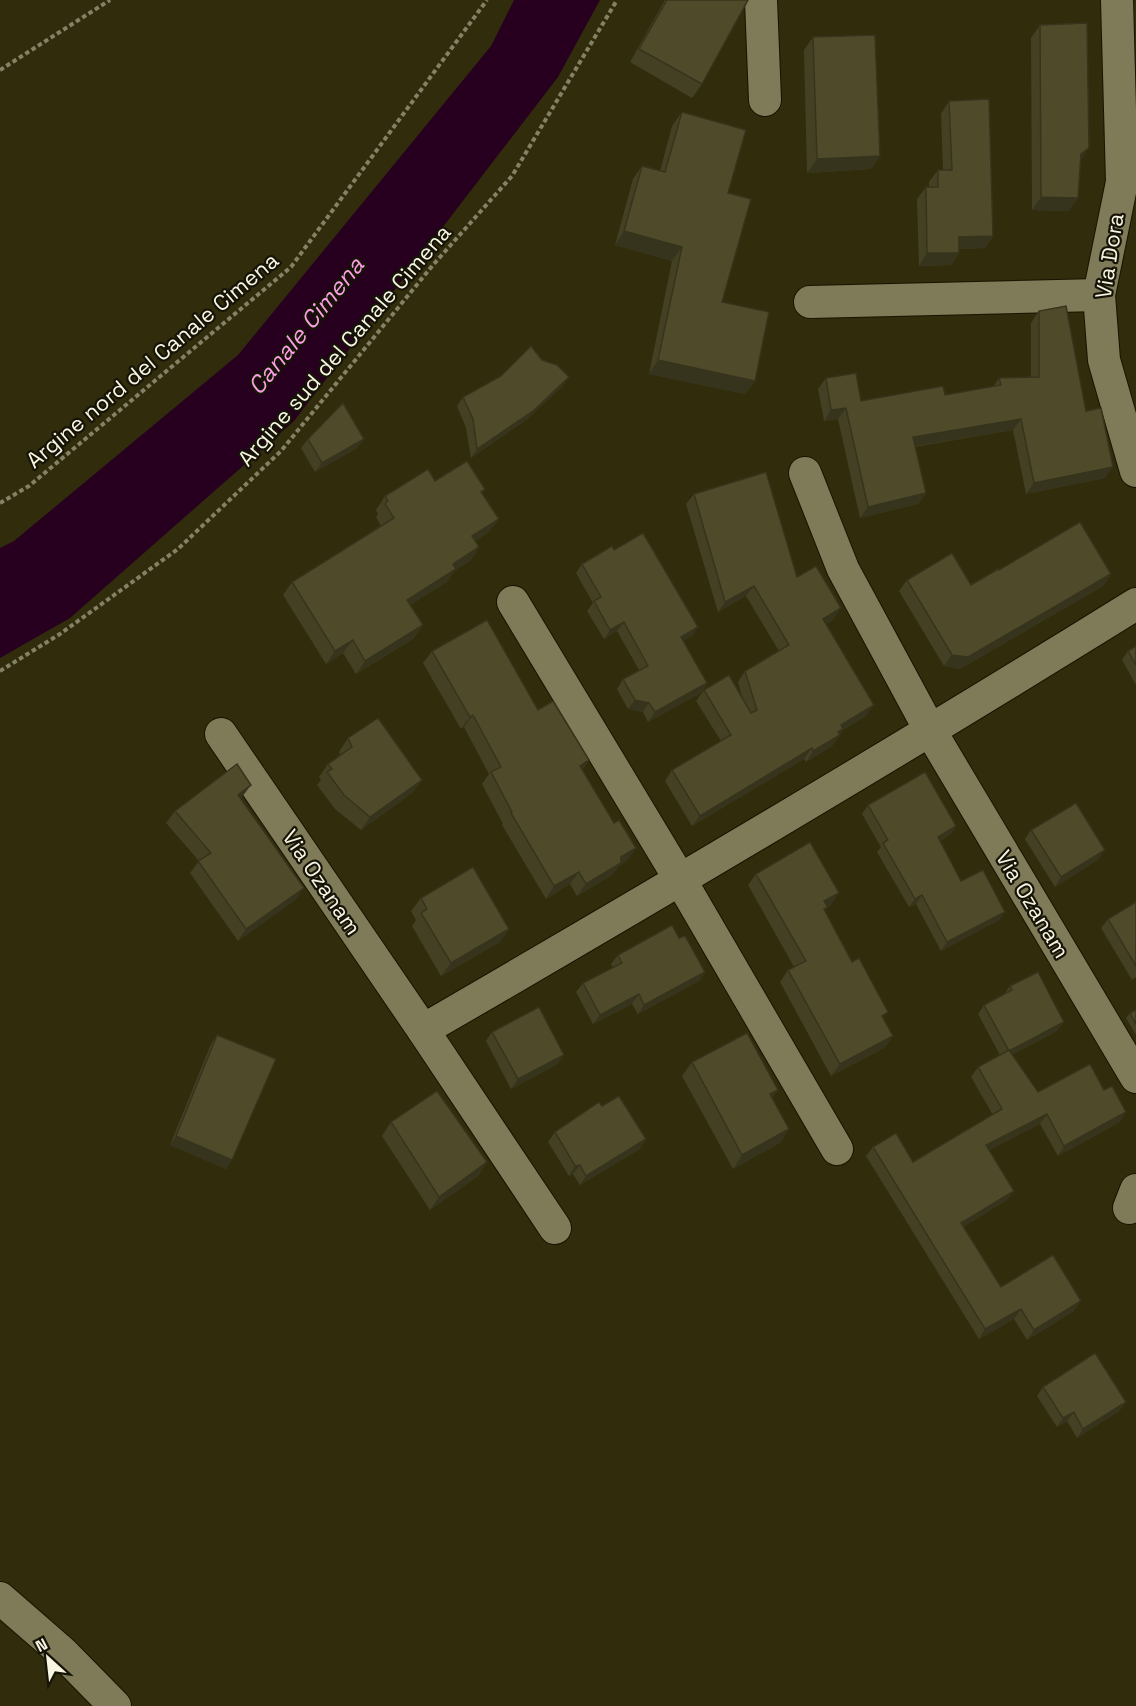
<svg xmlns="http://www.w3.org/2000/svg" width="1136" height="1706" viewBox="0 0 1136 1706" font-family="'Space Grotesk',sans-serif">
  <style>
    .water { fill: #270020 }
    .lines { fill: none; stroke-linecap: round; stroke-linejoin: round }
    .minor-casing { stroke: #181400; stroke-width: 34 }
    .path { stroke: #848166; stroke-width: 4; stroke-dasharray: 4.5 3; stroke-linecap: butt }
    .minor { stroke: #7f7a58; stroke-width: 32 }
    .wall { fill: #444024 }
    .shaded-wall { fill: #37341d }
    .building { fill: #4f4b2a; stroke: #37341d; stroke-width: 1.5 }
    .labels { text-anchor: middle; stroke-width: 4.5; stroke-linejoin: round; paint-order: stroke }
    .street-label { font-size: 22px; fill: #f8f6e3; stroke: #161407 }
    .water-label { font-size: 24px; font-style: italic; fill: #fc9ee5; stroke: #161407 }
  </style>
  <rect width="100%" height="100%" fill="#312c0b"/>
  <polygon class="water" points="514,0 600,0 558,77 294,421 70,618 0,658 0,548 14,541 238,355 491,46"/>
  <g class="lines">
    <defs>
      <g id="minor">
        <polyline points="761,0 765,100"/>
        <polyline points="1117,0 1122,182 1099,295 1104,360 1136,471"/>
        <polyline points="810,302 1099,295"/>
        <polyline points="805,473 843,569 931,732 1136,1077"/>
        <polyline points="513,602 681,881 837,1149"/>
        <polyline points="221,734 423,1030 555,1228"/>
        <path d="M423,1030C663,891 901,750 1136,604"/>
        <polyline points="1129,1208 1136,1190"/>
        <polyline points="0,1598 62,1652 115,1706"/>
      </g>
    </defs>
    <use href="#minor" class="minor-casing"/>
    <g class="path">
      <polyline points="0,70 110,0"/>
      <polyline points="0,503 29,486 291,267 487,0"/>
      <polyline points="0,671 60,634 178,549 281,451 433,265 512,176 617,0"/>
    </g>
    <use href="#minor" class="minor"/>
  </g>
  <g class="wall">
    <polygon points="665,0 748,0 702,84 692,98 630,62"/>
    <polygon points="1040,25 1081,160 1069,211 1032,210 1031,38"/>
    <polygon points="813,37 880,156 871,169 807,173 804,50"/>
    <polygon points="949,101 993,236 985,248 959,249 959,253 951,265 919,266 917,199 926,187 929,187 929,182 938,170 943,170 941,114"/>
    <polygon points="682,112 728,193 722,302 755,381 745,394 649,374 672,261 615,245 633,179 642,166 660,171 672,126"/>
    <polygon points="1039,311 1086,411 1105,478 1026,494 1013,430 915,447 926,493 918,504 860,518 838,419 824,421 818,389 826,378 861,401 945,395 993,387 999,378 1031,377 1031,323"/>
    <polygon points="563,386 526,420 471,458 466,428 457,406 463,397"/>
    <polygon points="308,439 364,439 357,448 315,472 301,448"/>
    <polygon points="435,481 485,489 482,493 489,532 475,541 479,547 470,561 455,570 447,582 410,605 423,625 413,639 356,674 343,653 326,664 283,595 292,582 381,526 376,517 378,514 376,510 385,496"/>
    <polygon points="694,494 797,577 834,619 826,624 866,716 843,730 832,746 806,762 804,759 692,826 665,781 672,770 721,741 696,701 704,690 743,700 738,682 745,671 779,651 746,596 718,612 686,504"/>
    <polygon points="614,550 698,627 692,636 683,641 707,683 701,693 648,722 643,712 628,709 617,689 623,679 639,670 617,631 604,639 587,611 593,603 576,573 582,564"/>
    <polygon points="999,570 1111,574 1103,586 960,669 944,666 899,591 907,580 971,585"/>
    <polygon points="1136,646 1136,685 1122,660 1128,651"/>
    <polygon points="432,651 538,710 589,760 582,770 627,861 619,866 612,875 577,896 570,884 546,899 502,825 503,824 482,784 489,774 464,727 461,729 423,663"/>
    <polygon points="348,738 422,780 412,793 361,830 335,809 317,785 321,780 319,777 328,764 340,755 339,752"/>
    <polygon points="242,797 241,798 304,888 295,900 238,941 190,873 199,861 166,823 175,811"/>
    <polygon points="868,805 956,826 950,835 940,841 961,881 1005,912 999,920 941,951 916,904 909,907 877,852 881,847 862,814"/>
    <polygon points="1031,830 1099,859 1055,887 1025,839"/>
    <polygon points="756,874 831,905 827,907 825,911 893,1036 884,1048 831,1076 780,982 788,970 794,967 748,885"/>
    <polygon points="421,898 509,929 500,942 441,976 412,926 416,920 411,911"/>
    <polygon points="1136,902 1136,977 1132,980 1101,928 1108,919"/>
    <polygon points="679,938 705,972 699,981 638,1014 632,1004 593,1024 576,992 583,983 613,968 611,964 618,955"/>
    <polygon points="1010,986 1057,1031 1012,1055 1038,1092 1120,1122 1058,1156 1040,1124 989,1150 1007,1200 963,1227 1001,1287 1074,1311 1027,1340 1014,1319 979,1339 866,1156 873,1147 913,1162 993,1115 971,1077 978,1067 1000,1055 978,1014 984,1005 1004,994"/>
    <polygon points="1136,1010 1136,1035 1126,1018 1130,1013"/>
    <polygon points="492,1032 558,1064 511,1089 486,1041"/>
    <polygon points="217,1035 232,1160 226,1169 170,1145 211,1044"/>
    <polygon points="692,1062 778,1090 772,1098 789,1129 780,1143 733,1169 682,1076"/>
    <polygon points="391,1122 487,1162 478,1176 430,1210 382,1136"/>
    <polygon points="555,1132 640,1149 580,1185 573,1174 569,1176 548,1142"/>
    <polygon points="1043,1387 1126,1402 1119,1411 1077,1438 1067,1421 1057,1427 1037,1396"/>
  </g>
  <g class="shaded-wall">
    <polygon points="1089,148 1081,160 1081,154"/>
    <polygon points="880,156 871,169 807,173 817,159"/>
    <polygon points="1041,197 1078,198 1069,211 1032,210"/>
    <polygon points="624,231 682,247 672,261 615,245"/>
    <polygon points="993,236 985,248 950,249 959,237"/>
    <polygon points="927,253 959,253 951,265 919,266"/>
    <polygon points="658,360 755,381 745,394 649,374"/>
    <polygon points="569,377 563,386 526,420 471,458 477,449"/>
    <polygon points="846,408 838,419 824,421 831,410"/>
    <polygon points="1021,419 1013,430 905,448 913,437"/>
    <polygon points="364,439 357,448 315,472 322,463"/>
    <polygon points="1113,467 1105,478 1026,494 1034,483"/>
    <polygon points="926,493 918,504 860,518 868,507"/>
    <polygon points="499,519 489,532 462,550 472,536"/>
    <polygon points="479,547 470,561 455,570 447,582 398,613 407,600 453,564"/>
    <polygon points="1111,574 1103,586 960,669 944,666 952,655"/>
    <polygon points="754,586 746,596 718,612 725,602"/>
    <polygon points="841,608 834,619 816,630 823,619"/>
    <polygon points="624,622 617,631 604,639 610,630"/>
    <polygon points="423,625 413,639 356,674 365,661"/>
    <polygon points="698,627 692,636 675,646 681,637"/>
    <polygon points="353,640 343,653 326,664 335,651"/>
    <polygon points="707,683 701,693 648,722 655,712"/>
    <polygon points="635,700 649,703 643,712 628,709"/>
    <polygon points="874,705 866,716 843,730 832,746 806,762 813,751 841,725"/>
    <polygon points="473,715 464,727 461,729 470,717"/>
    <polygon points="812,748 804,759 692,826 700,816"/>
    <polygon points="589,760 580,772 580,766"/>
    <polygon points="422,780 412,793 361,830 370,817"/>
    <polygon points="251,785 242,797 230,807 238,795"/>
    <polygon points="956,826 950,835 932,846 938,837"/>
    <polygon points="636,848 627,861 619,866 612,875 577,896 586,884 621,857"/>
    <polygon points="1105,850 1099,859 1055,887 1061,877"/>
    <polygon points="579,872 570,884 546,899 554,886"/>
    <polygon points="304,888 295,900 238,941 246,929"/>
    <polygon points="839,893 831,905 816,913 824,901"/>
    <polygon points="922,895 916,904 909,907 915,899"/>
    <polygon points="1005,912 999,920 941,951 947,942"/>
    <polygon points="509,929 500,942 441,976 451,963"/>
    <polygon points="705,972 699,981 638,1014 644,1005"/>
    <polygon points="639,994 632,1004 593,1024 600,1015"/>
    <polygon points="1064,1022 1057,1031 1002,1060 1009,1051"/>
    <polygon points="893,1036 884,1048 831,1076 840,1064"/>
    <polygon points="564,1055 558,1064 511,1089 518,1079"/>
    <polygon points="778,1090 769,1103 770,1094"/>
    <polygon points="1126,1112 1120,1122 1058,1156 1064,1146"/>
    <polygon points="1047,1114 1040,1124 979,1155 986,1145"/>
    <polygon points="789,1129 780,1143 733,1169 742,1155"/>
    <polygon points="176,1136 232,1160 226,1169 170,1145"/>
    <polygon points="646,1139 640,1149 580,1185 586,1176"/>
    <polygon points="487,1162 478,1176 430,1210 439,1197"/>
    <polygon points="580,1165 573,1174 569,1176 575,1166"/>
    <polygon points="1014,1191 1007,1200 954,1233 961,1223"/>
    <polygon points="1081,1301 1074,1311 1027,1340 1034,1330"/>
    <polygon points="1021,1309 1014,1319 979,1339 985,1329"/>
    <polygon points="1126,1402 1119,1411 1077,1438 1083,1429"/>
    <polygon points="1074,1412 1067,1421 1057,1427 1063,1418"/>
  </g>
  <g class="building">
    <polygon points="667,0 748,0 702,84 639,49"/>
    <polygon points="1087,23 1089,148 1081,154 1078,198 1041,197 1040,25"/>
    <polygon points="875,35 880,156 817,159 813,37"/>
    <polygon points="989,99 993,236 959,237 959,253 927,253 926,187 938,187 938,170 952,170 949,101"/>
    <polygon points="682,112 746,130 728,193 751,199 722,302 769,312 755,381 658,360 682,247 624,231 642,166 665,172"/>
    <polygon points="1066,306 1086,411 1101,408 1113,467 1034,483 1021,419 913,437 926,493 868,507 846,408 831,410 826,378 856,373 861,401 943,386 945,395 1001,385 999,378 1039,377 1039,311"/>
    <polygon points="531,346 542,360 557,365 569,377 533,411 477,449 473,419 463,397 501,376"/>
    <polygon points="343,403 364,439 322,463 308,439"/>
    <polygon points="467,461 485,489 481,492 499,519 472,536 479,547 453,564 456,569 407,600 423,625 365,661 353,640 335,651 292,582 394,518 385,504 388,501 385,496 428,469 435,481"/>
    <polygon points="766,472 797,577 816,566 841,608 823,619 874,705 841,725 843,729 838,732 840,735 813,751 812,748 700,816 672,770 731,735 704,690 729,675 751,713 757,710 745,671 789,645 754,586 725,602 694,494"/>
    <polygon points="1080,522 1111,574 968,657 952,655 907,580 952,553 971,585 998,569 999,570"/>
    <polygon points="643,533 698,627 681,637 707,683 655,712 649,703 635,700 623,679 648,666 624,622 610,630 594,601 601,597 582,564 612,546 614,550"/>
    <polygon points="487,620 538,710 553,701 589,760 580,766 614,823 619,820 636,848 621,857 621,863 586,884 579,872 554,886 511,813 512,812 491,772 501,767 473,715 470,717 432,651"/>
    <polygon points="1136,646 1136,665 1128,651"/>
    <polygon points="378,718 422,780 370,817 344,795 327,772 332,769 328,764 352,747 348,738"/>
    <polygon points="237,764 251,785 238,795 304,888 246,929 198,861 211,853 175,811"/>
    <polygon points="925,772 956,826 938,837 961,881 983,870 1005,912 947,942 922,895 915,899 883,843 888,840 868,805"/>
    <polygon points="1076,803 1105,850 1061,877 1031,830"/>
    <polygon points="810,842 839,893 824,901 828,907 824,909 852,962 859,958 888,1012 882,1016 893,1036 840,1064 788,970 806,961 756,874"/>
    <polygon points="473,867 509,929 451,963 421,913 427,909 421,898"/>
    <polygon points="1136,902 1136,966 1108,919"/>
    <polygon points="672,925 679,938 685,936 705,972 644,1005 639,994 600,1015 583,983 622,963 618,955"/>
    <polygon points="1038,972 1064,1022 1009,1051 984,1005 1012,990 1010,986"/>
    <polygon points="539,1007 564,1055 518,1079 492,1032"/>
    <polygon points="1136,1010 1136,1024 1130,1013"/>
    <polygon points="747,1033 778,1090 770,1094 789,1129 742,1155 692,1062"/>
    <polygon points="217,1035 276,1059 232,1160 176,1136"/>
    <polygon points="1009,1050 1038,1092 1090,1064 1104,1090 1112,1086 1126,1112 1064,1146 1047,1114 986,1145 1014,1191 961,1223 1001,1287 1053,1255 1081,1301 1034,1330 1021,1309 985,1329 873,1147 896,1133 913,1162 1002,1109 978,1067"/>
    <polygon points="437,1091 487,1162 439,1197 391,1122"/>
    <polygon points="619,1096 646,1139 586,1176 580,1165 575,1166 555,1132 599,1102 602,1106"/>
    <polygon points="1095,1353 1126,1402 1083,1429 1074,1412 1063,1418 1043,1387"/>
  </g>
  <g class="labels">
    <g class="street-label">
      <text transform="translate(1109 256) rotate(-81)" y="8">Via Dora</text>
      <text transform="translate(344 345) rotate(-49)" y="8">Argine sud del Canale Cimena</text>
      <text transform="translate(152 360) rotate(-40)" y="8">Argine nord del Canale Cimena</text>
      <text transform="translate(322 882) rotate(56)" y="8">Via Ozanam</text>
      <text transform="translate(1033 904) rotate(59)" y="8">Via Ozanam</text>
    </g>
    <g class="water-label">
      <text transform="translate(306 326) rotate(-51)" y="8">Canale Cimena</text>
    </g>
  </g>
  <g transform="translate(48 1658) rotate(333)" stroke="#161407" stroke-width="4.5" paint-order="stroke">
  <path d="M0-4.5L10 22L0 15L-10 22Z" fill="#f8f6e3"/>
  <text y="-9" font-size="16" font-weight="bold" text-anchor="middle" fill="#f8f6e3">N</text>
  </g>
</svg>
